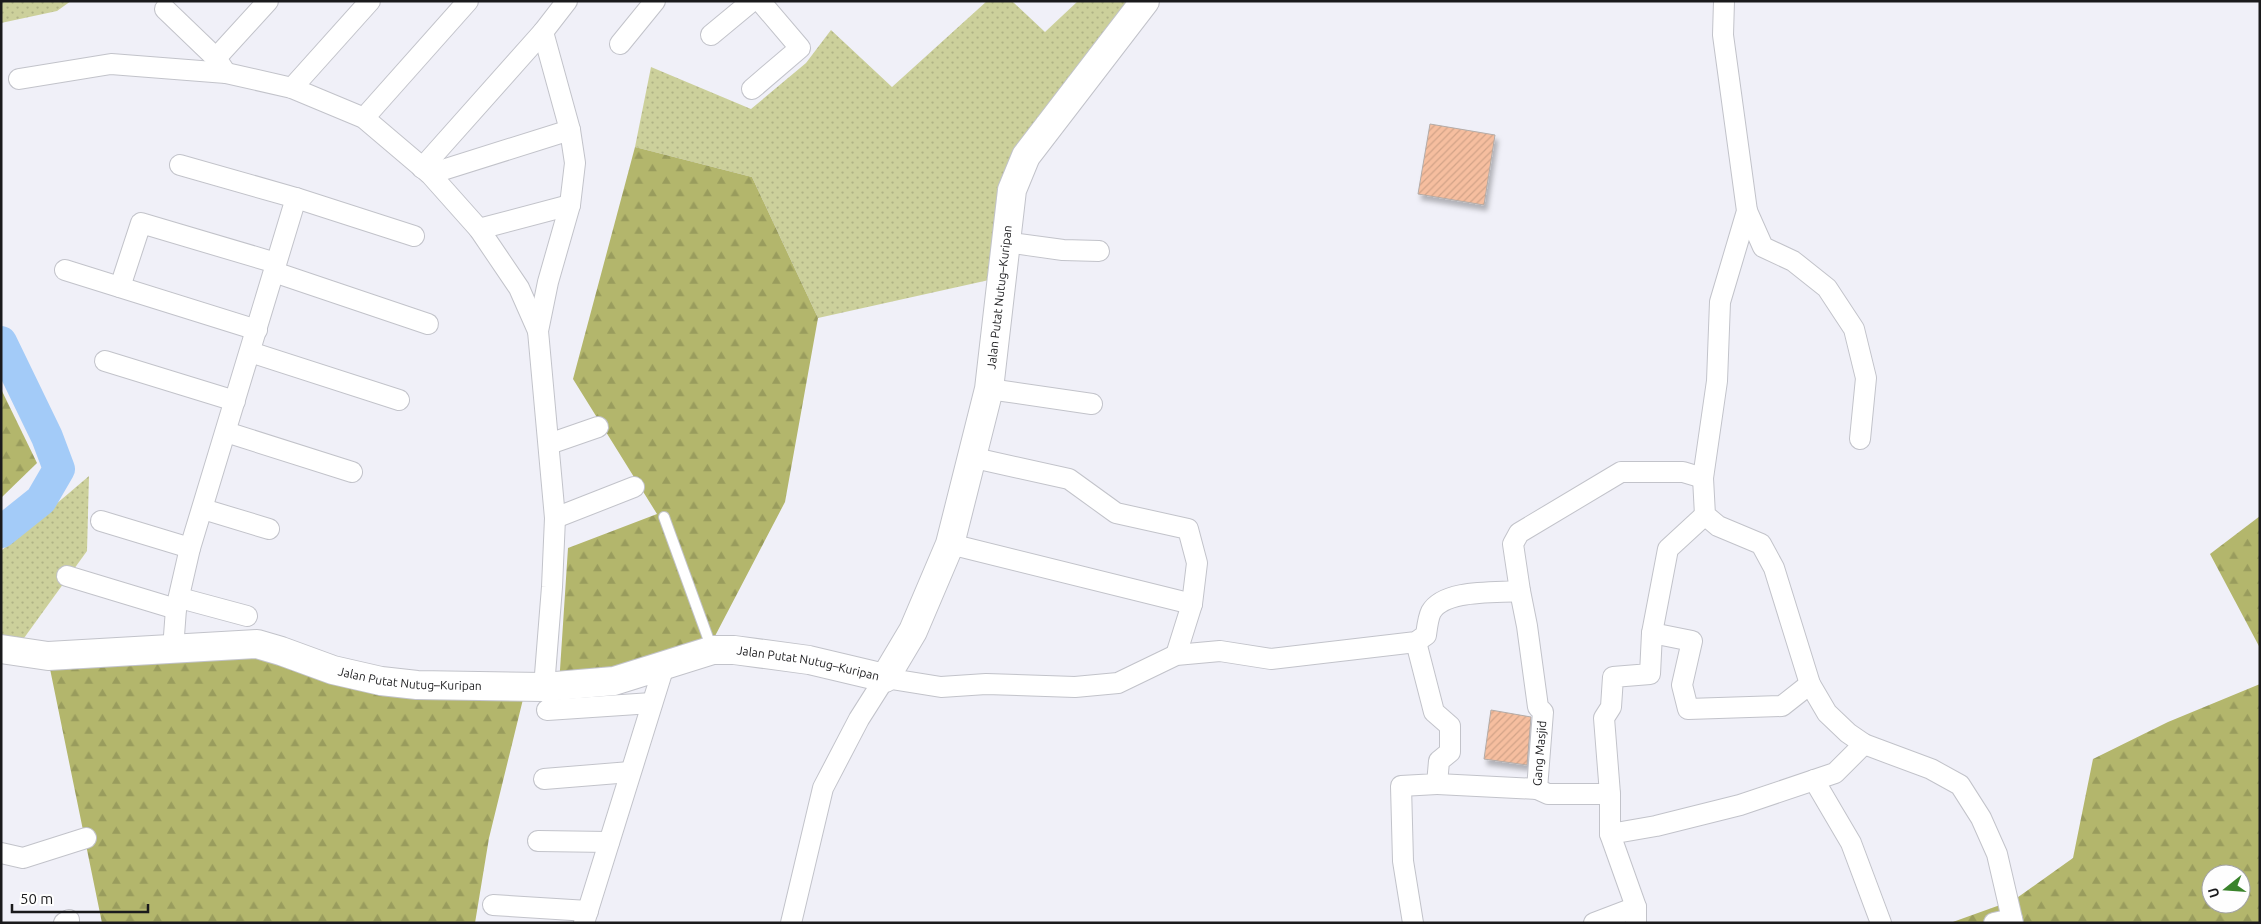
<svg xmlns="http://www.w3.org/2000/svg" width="2261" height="924" viewBox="0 0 2261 924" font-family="Ubuntu,sans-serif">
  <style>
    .grass { fill: url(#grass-dots) }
    .forest { fill: url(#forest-firs); fill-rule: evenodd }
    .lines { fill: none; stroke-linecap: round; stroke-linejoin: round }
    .river { stroke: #a3cbf8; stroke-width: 32 }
    .building { fill: url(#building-hatch); stroke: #b3aba7; filter: url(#shadow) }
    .lane-casing { stroke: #c2c3ca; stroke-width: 12 }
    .street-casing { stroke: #c2c3ca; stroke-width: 22 }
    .secondary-casing { stroke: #c2c3ca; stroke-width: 30 }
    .lane { stroke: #fff; stroke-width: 10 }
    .street { stroke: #fff; stroke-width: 20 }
    .secondary { stroke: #fff; stroke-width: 28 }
    .labels { text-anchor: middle; stroke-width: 5; stroke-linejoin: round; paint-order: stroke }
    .street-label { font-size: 12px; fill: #1a1a1c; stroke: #fefefe }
  </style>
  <defs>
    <pattern id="grass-dots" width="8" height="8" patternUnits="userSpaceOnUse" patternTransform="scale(1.25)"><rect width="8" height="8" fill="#ccd09b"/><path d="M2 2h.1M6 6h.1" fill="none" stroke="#afb285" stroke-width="1.8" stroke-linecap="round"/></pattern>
    <pattern id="forest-firs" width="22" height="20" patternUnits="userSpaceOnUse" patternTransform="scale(1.25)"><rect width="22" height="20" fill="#b3b66c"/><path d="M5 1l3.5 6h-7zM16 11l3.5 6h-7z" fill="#999c5d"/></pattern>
    <pattern id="building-hatch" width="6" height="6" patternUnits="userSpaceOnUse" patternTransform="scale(1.25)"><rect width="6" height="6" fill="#f6be9f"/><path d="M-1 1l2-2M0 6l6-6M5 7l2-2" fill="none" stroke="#d2a388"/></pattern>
    <filter id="shadow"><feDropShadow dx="3" dy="5.5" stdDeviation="2.5" flood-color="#0004"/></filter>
  </defs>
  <rect width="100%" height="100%" fill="#f0f0f8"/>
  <g class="grass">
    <polygon points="1,1 71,1 57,11 1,23"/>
    <polygon points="987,1 1012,1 1045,32 1078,1 1129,1 1012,164 989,280 818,318 752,177 635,147 651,67 751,109 806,63 831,30 892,87"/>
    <polygon points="89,476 87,551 11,656 1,654 1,551"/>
  </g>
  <g class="forest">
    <polygon points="635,147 752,177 818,318 785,502 703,659 559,685 568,548 657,514 573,379"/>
    <polygon points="1,389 37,463 1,498"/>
    <polygon points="2260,516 2260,648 2210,554"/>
    <polygon points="277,654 526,687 489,838 475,923 102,923 49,664"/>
    <path d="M2260,684V923H1950L2014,900L2073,858L2093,759L2168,722ZM2211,874H2241V904H2211Z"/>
  </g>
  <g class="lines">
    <polyline class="river" points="1,342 47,437 59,469 41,500 1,532"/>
  </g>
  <g class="building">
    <polygon points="1430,124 1495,135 1484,205 1418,194"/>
    <polygon points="1491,710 1531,717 1527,765 1484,759"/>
  </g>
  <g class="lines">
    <defs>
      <polyline id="lane" points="664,517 712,649"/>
      <g id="street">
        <polyline points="1724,1 1723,35 1747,211 1720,302 1717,381 1703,478 1705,515 1718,526 1761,544 1774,568 1810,684 1827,713 1848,733 1864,744 1931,769 1960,785 1981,818 1997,854 2013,923"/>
        <polyline points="165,9 216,58 226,73"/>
        <polyline points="543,32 570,130 575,163 570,205 548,282 538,331 555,518 552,587 544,687"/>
        <polyline points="711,35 752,1"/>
        <polyline points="620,44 655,1"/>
        <polyline points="216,58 268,1"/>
        <polyline points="19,79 111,64 226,73 292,88 364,118 430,174 479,229 519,288 538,331"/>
        <polyline points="292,88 370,1"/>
        <polyline points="752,89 800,48 760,1"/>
        <polyline points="364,118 468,1"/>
        <polyline points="180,165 296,198 414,236"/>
        <polyline points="422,168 543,32 567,1"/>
        <polyline points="430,174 570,130"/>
        <polyline points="1747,211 1763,247 1793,261 1827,288 1854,329 1866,378 1860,439"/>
        <polyline points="479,229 570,205"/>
        <polyline points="1005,242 1063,250 1099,251"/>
        <polyline points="65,270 257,330"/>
        <polyline points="274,272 428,324"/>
        <polyline points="120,287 141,223 276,263"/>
        <polyline points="250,352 399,400"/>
        <polyline points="105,361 235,401"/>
        <polyline points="989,389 1092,404"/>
        <polyline points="226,432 352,472"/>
        <polyline points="549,444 598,427"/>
        <polyline points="970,457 1069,479 1116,513 1188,529 1197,563 1192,604 1176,655"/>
        <polyline points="203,509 269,529"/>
        <polyline points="555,518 634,487"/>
        <polyline points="101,521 190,548"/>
        <polyline points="950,544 1192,604"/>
        <polyline points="67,576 176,609"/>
        <polyline points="180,598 247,616"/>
        <polyline points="1652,633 1692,641 1682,685 1688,709 1782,706 1810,684"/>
        <polyline points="173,649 176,609 190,548 296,198"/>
        <polyline points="547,710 652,703"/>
        <polyline points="544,779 630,772"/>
        <polyline points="1814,780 1851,843 1881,923"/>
        <path id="s1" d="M1437,784L1537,789L1543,712L1538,707L1527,626L1520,591"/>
        <polyline points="1537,789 1548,794 1610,794"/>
        <polyline points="1610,834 1656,826 1740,805 1835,773 1864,744"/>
        <polyline points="538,841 609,842"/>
        <polyline points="1,853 23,858 86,838"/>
        <polyline points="493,905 588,911"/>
        <polyline points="64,923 69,920"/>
        <polyline points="584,923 664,666"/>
        <path d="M791,923L823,788L859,719L885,678L941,687L986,684L1075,687L1118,683L1176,655L1220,651L1271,659L1416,642L1426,635C1427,628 1428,618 1431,612C1444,589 1495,593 1520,591L1513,544L1519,533L1621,472H1683L1703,478"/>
        <polyline points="1413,923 1403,861 1401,786 1437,784 1439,761 1450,752 1450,726 1434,712 1416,642"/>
        <polyline points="1594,923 1636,907"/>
        <polyline points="1636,923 1636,907 1610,834 1610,794 1604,718 1611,707 1613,677 1650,674 1652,633 1668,549 1705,515"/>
        <polyline points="1994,923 2012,919"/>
      </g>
      <g id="secondary">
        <path id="s2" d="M1,649L48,656L257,644L281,651L333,670L381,681L417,685L544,687L614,681L713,650H734L809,660L885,678L913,631L950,544L989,389L1012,190L1026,156L1145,1"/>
      </g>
    </defs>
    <use href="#lane" class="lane-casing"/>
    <use href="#street" class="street-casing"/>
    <use href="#secondary" class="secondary-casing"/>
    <use href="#lane" class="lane"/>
    <use href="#street" class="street"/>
    <use href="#secondary" class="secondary"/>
  </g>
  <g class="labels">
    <g class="street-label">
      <text dy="4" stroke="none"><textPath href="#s2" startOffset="1300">Jalan Putat Nutug–Kuripan</textPath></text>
      <text dy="4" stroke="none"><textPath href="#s2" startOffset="820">Jalan Putat Nutug–Kuripan</textPath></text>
      <text dy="4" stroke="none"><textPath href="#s2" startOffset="415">Jalan Putat Nutug–Kuripan</textPath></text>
      <text dy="4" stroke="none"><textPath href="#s1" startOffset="136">Gang Masjid</textPath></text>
    </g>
  </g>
  <rect width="2261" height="924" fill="none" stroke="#1a1a1c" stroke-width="5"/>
  <g transform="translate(2226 889) rotate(253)"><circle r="24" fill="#fefefe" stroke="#a3a3a4"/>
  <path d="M0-4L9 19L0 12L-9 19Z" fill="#3a832b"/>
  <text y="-8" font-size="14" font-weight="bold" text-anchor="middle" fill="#1a1a1c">U</text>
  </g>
  <path d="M12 904v8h136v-8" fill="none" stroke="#1a1a1c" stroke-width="2.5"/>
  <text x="20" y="904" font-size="15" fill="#1a1a1c" stroke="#fefefe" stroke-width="4" paint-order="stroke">50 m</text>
</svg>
